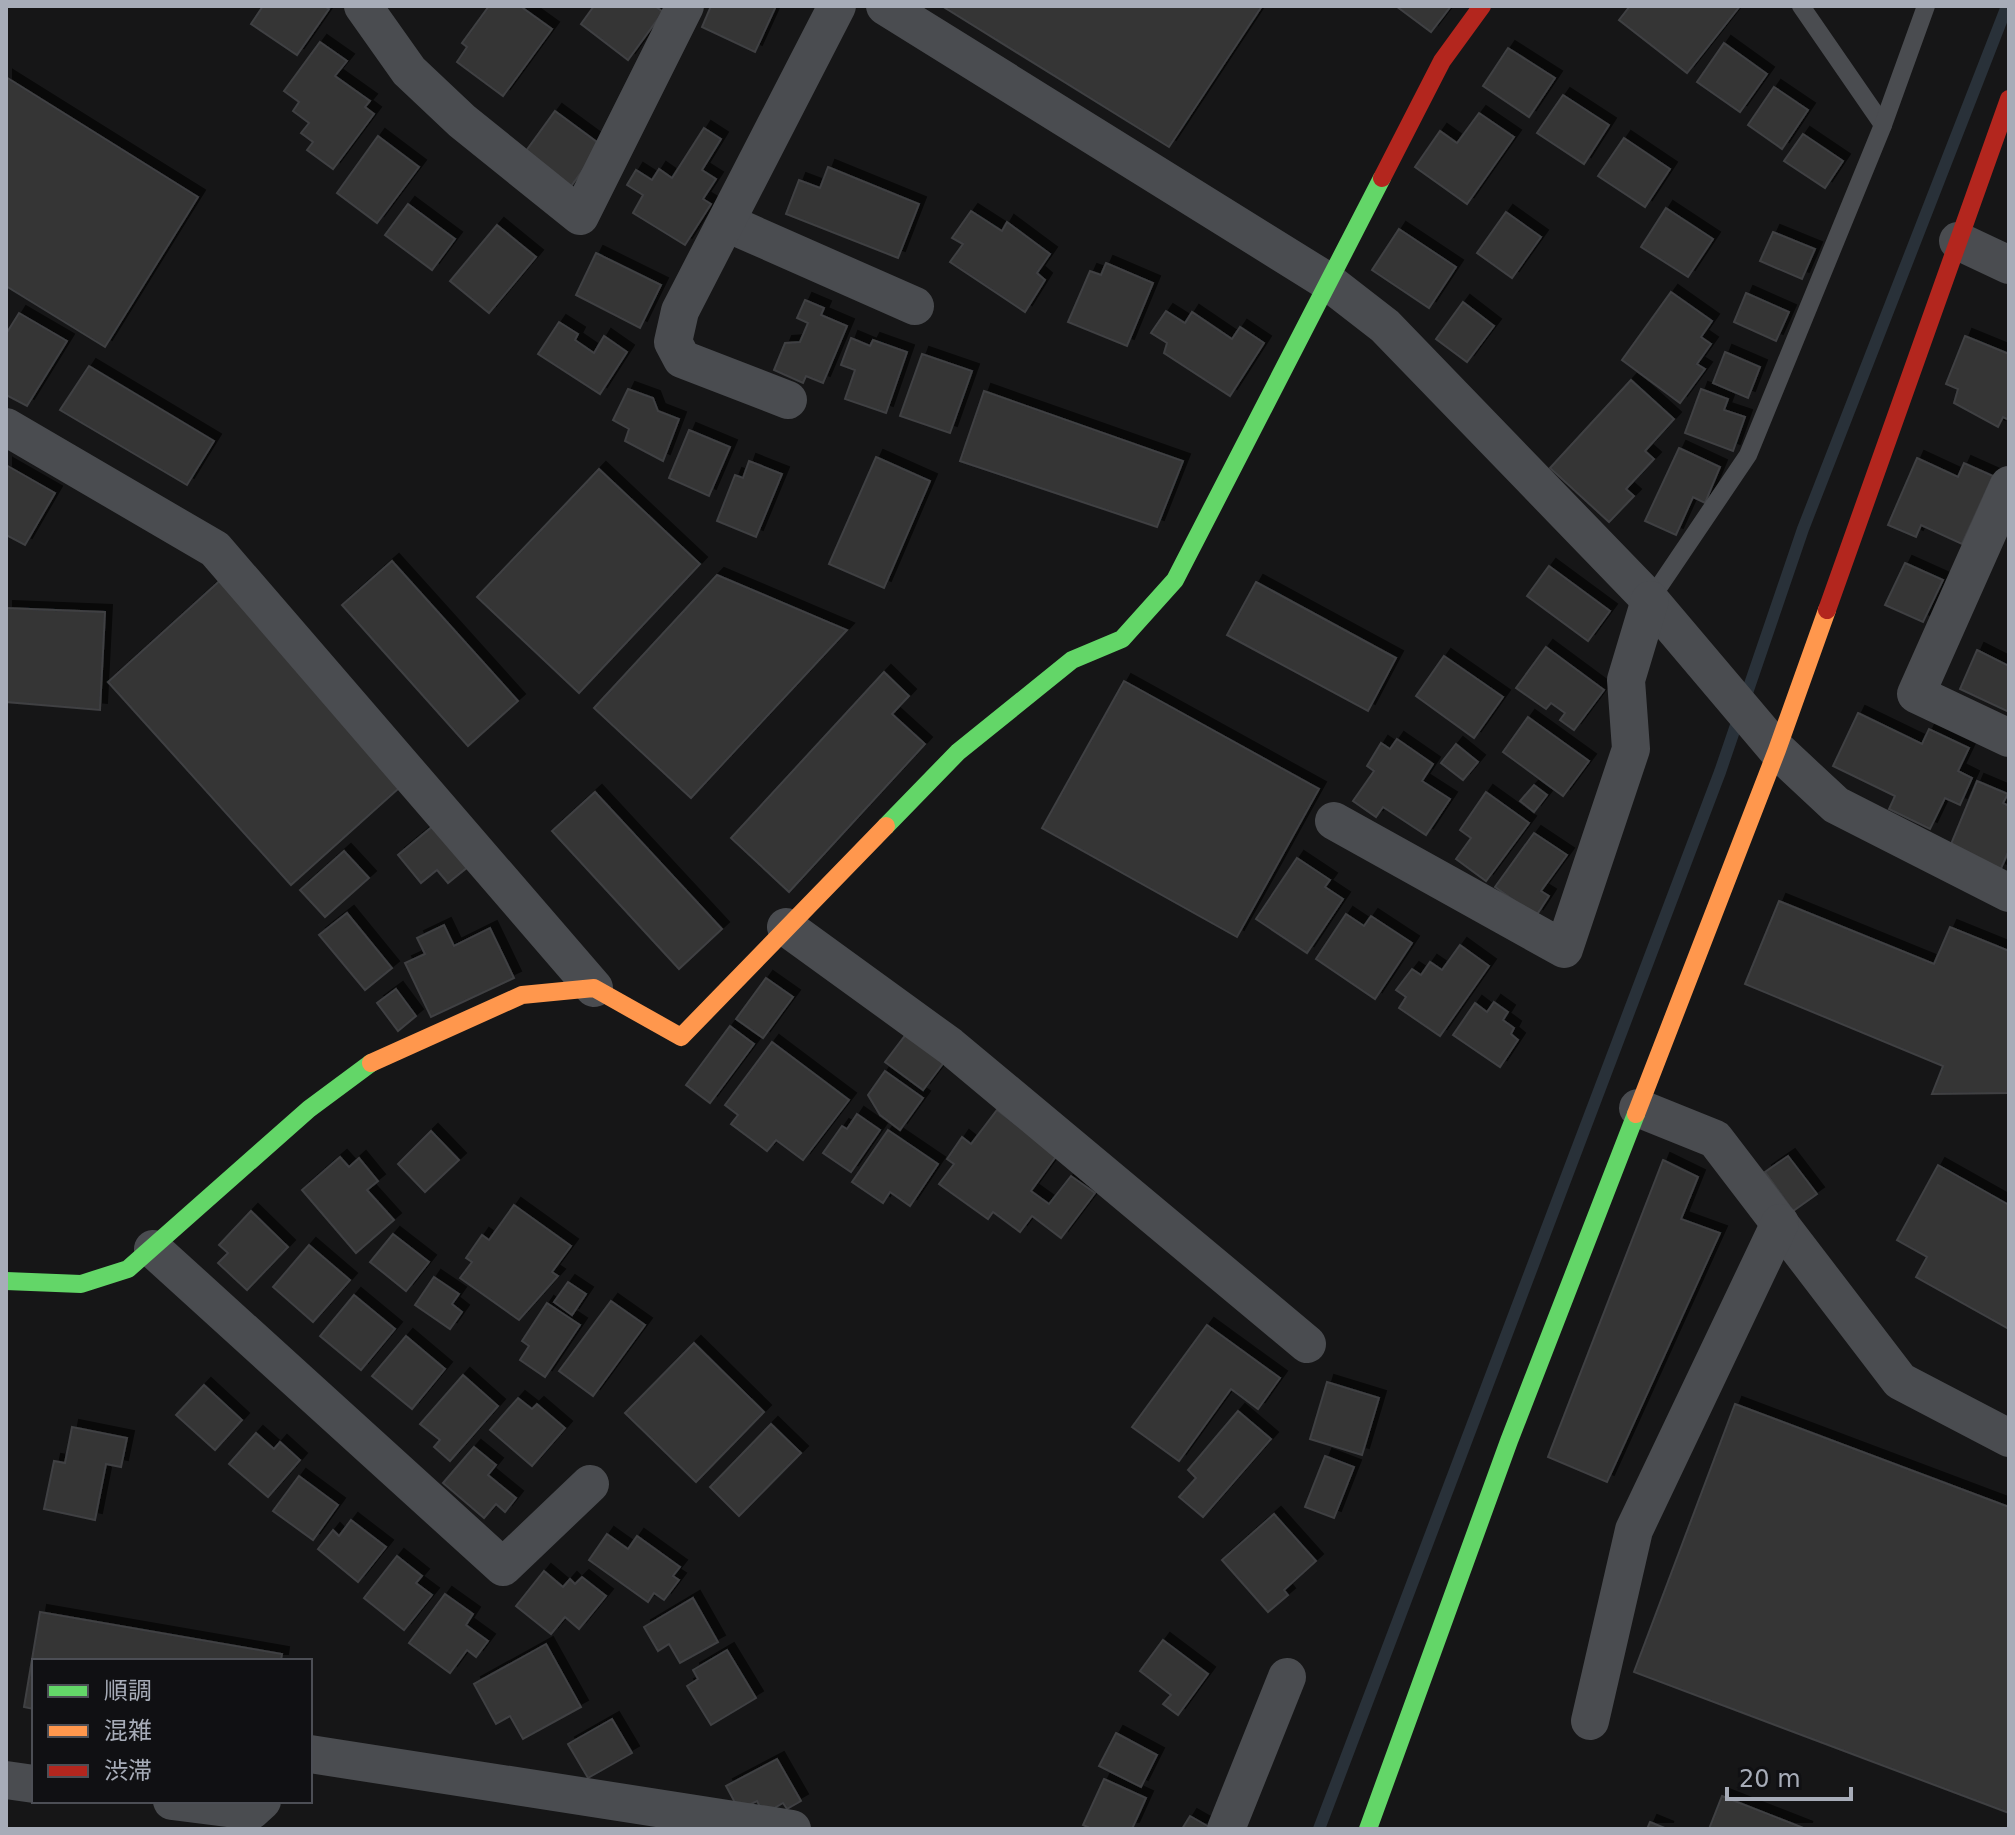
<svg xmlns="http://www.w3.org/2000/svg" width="2015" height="1835" viewBox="0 0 2015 1835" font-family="'DejaVu Sans','Noto Sans JP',sans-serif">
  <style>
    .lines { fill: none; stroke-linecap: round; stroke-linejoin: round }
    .stream { stroke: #293139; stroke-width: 12 }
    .building { fill: #343436; stroke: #3f4043; stroke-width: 2; filter: url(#shadow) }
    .lane { stroke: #4a4c50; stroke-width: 18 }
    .street { stroke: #4a4c50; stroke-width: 38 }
    .fast { stroke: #63d668; stroke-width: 18 }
    .slow { stroke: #ff974d; stroke-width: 18 }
    .jam { stroke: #b3261e; stroke-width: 18 }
  </style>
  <defs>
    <filter id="shadow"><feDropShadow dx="7" dy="-7" stdDeviation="0" flood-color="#0009"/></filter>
  </defs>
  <rect width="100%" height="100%" fill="#161617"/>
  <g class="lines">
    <polyline class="stream" points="1319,1829 1720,772 1803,529 2007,6"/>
  </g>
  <g class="building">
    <polygon points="263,6 324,6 329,9 297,55 251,24"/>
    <polygon points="489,6 520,6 552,29 503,96 457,62 467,47 462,43"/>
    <polygon points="594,6 655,6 663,12 628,60 581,24"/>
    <polygon points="711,6 776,6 755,52 702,27"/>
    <polygon points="942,6 1262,6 1169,147"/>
    <polygon points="1396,6 1451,6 1431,32"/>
    <polygon points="1630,6 1740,6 1687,73 1619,20"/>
    <polygon points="320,42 347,61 335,76 370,101 365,107 374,114 333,169 307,150 313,142 301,133 309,123 293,111 299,102 284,91"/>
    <polygon points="1724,43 1767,74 1740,112 1697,82"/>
    <polygon points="1508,48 1555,78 1529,117 1483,86"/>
    <polygon points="6,77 198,197 105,347 6,286"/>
    <polygon points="1774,87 1808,110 1782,149 1748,125"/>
    <polygon points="1563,95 1609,125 1584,164 1537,133"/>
    <polygon points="555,111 601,145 569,189 523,155"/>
    <polygon points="1479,113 1514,137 1467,204 1415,167 1440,131 1457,143"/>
    <polygon points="704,128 721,139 702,170 716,179 703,199 711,204 685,245 633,213 643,195 627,185 636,170 652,180 659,169 672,178"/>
    <polygon points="1803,134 1843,161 1825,188 1784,161"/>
    <polygon points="378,136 419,167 377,223 337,193"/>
    <polygon points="1624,138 1670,169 1645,207 1598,176"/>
    <polygon points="828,167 919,204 898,258 786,214 799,180 820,188"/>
    <polygon points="408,204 455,239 432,270 385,235"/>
    <polygon points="1666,208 1713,239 1688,277 1641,247"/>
    <polygon points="971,211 1002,231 1007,222 1050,254 1037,273 1045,280 1025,312 950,262 963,244 952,238"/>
    <polygon points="1506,212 1541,237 1512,278 1477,253"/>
    <polygon points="497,225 536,257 489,313 450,281"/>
    <polygon points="1399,229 1456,267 1429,308 1372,270"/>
    <polygon points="1773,232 1815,249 1802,279 1760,261"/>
    <polygon points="596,253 661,285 640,328 576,295"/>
    <polygon points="1106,263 1153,283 1127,346 1068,322 1090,271 1101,275"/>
    <polygon points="1671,292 1712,321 1701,337 1711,344 1697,364 1705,369 1680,403 1622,360"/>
    <polygon points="1746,293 1789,312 1776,341 1734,322"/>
    <polygon points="805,300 824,308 821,315 847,326 823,383 806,376 803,383 774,370 785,343 800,342 808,323 797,318"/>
    <polygon points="1463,302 1494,326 1467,362 1436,339"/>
    <polygon points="1166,311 1185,323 1192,312 1232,339 1240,327 1264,343 1230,396 1164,353 1167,343 1151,333"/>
    <polygon points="19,313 67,341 27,406 6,395 6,334"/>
    <polygon points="559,322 578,334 575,340 594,353 604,336 627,352 600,394 538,354"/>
    <polygon points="1965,336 2009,354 2009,420 2003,417 1998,427 1954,403 1958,389 1946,384"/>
    <polygon points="851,338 870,346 873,340 907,352 886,413 845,399 855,370 841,365"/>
    <polygon points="1725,352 1760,367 1748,398 1713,383"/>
    <polygon points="922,354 972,371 950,433 900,416"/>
    <polygon points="89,366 214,441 187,485 60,410"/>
    <polygon points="1631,380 1674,419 1645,451 1654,459 1626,489 1634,496 1609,522 1550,468"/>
    <polygon points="628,389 653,398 658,411 679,419 663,461 625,441 629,429 613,420"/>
    <polygon points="1701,389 1728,399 1724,410 1745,417 1733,451 1685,433"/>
    <polygon points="984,391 1183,461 1157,527 960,461"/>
    <polygon points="689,430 730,447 709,496 669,478"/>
    <polygon points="1679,448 1720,467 1705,503 1693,497 1676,535 1645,521"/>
    <polygon points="876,457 930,481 884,588 829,564"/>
    <polygon points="1917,458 1958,477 1964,463 1993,476 1962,544 1921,525 1916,537 1888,525"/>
    <polygon points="749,461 782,474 756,537 717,521 735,475 743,478"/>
    <polygon points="6,465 55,493 25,545 6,535"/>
    <polygon points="599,469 700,564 579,693 477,597"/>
    <polygon points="392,561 518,701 468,746 342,605"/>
    <polygon points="1905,563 1943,580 1923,622 1885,605"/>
    <polygon points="1549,566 1610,611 1588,641 1527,596"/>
    <polygon points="717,575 847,630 691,798 594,708"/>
    <polygon points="224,577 408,780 291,885 108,682"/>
    <polygon points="1256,582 1396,658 1368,711 1227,635"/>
    <polygon points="6,608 105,612 100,710 6,702"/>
    <polygon points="1546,647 1604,690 1574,730 1560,720 1565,713 1551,703 1546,709 1516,688"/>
    <polygon points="1977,650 2009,666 2009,712 1960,689"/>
    <polygon points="1444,656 1503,697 1474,738 1416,696"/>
    <polygon points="884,672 909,696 892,714 925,744 789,892 731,838"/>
    <polygon points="1124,681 1319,789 1237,937 1042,828"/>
    <polygon points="1858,713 1922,744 1929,729 1969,748 1958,771 1972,778 1960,805 1945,798 1930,829 1889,809 1895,796 1833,766"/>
    <polygon points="1528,717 1589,761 1563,796 1503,752"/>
    <polygon points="1397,739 1433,764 1422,781 1450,799 1426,835 1383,807 1376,817 1353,801 1374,771 1367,766 1381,743 1390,749"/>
    <polygon points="1456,744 1478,762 1463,780 1441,763"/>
    <polygon points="1977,781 2008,794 2003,803 2009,806 2009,850 2000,871 1949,849"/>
    <polygon points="1534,785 1547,795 1534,812 1520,801"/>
    <polygon points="595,792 722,929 679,969 552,831"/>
    <polygon points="1486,792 1529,823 1486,881 1456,859 1471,838 1460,830"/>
    <polygon points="439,821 474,862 448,883 437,870 421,883 398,855"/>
    <polygon points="1534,833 1567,855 1541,891 1549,896 1536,916 1495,887"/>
    <polygon points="344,851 369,878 325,917 300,890"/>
    <polygon points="1297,858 1330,880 1325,887 1343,899 1307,953 1256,919"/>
    <polygon points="1779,901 1934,964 1950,927 2009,951 2008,1093 1932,1094 1943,1066 1745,984"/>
    <polygon points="347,913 392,968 365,990 319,935"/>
    <polygon points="1346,914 1364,926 1371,916 1412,943 1375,999 1316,959"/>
    <polygon points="444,925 454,946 490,928 514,978 431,1017 405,963 425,954 417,938"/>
    <polygon points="1460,945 1489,966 1440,1036 1399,1008 1406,997 1396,990 1412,969 1421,975 1430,962 1442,970"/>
    <polygon points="766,978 793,997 763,1038 736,1019"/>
    <polygon points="396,989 416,1016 398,1031 377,1003"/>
    <polygon points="1494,1002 1508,1012 1503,1020 1514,1028 1511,1034 1518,1040 1500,1067 1453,1035 1475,1003 1487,1012"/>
    <polygon points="730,1026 754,1044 710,1103 686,1085"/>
    <polygon points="907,1033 945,1061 923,1090 885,1062"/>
    <polygon points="772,1042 849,1100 803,1160 776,1140 767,1151 731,1124 738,1115 725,1105"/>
    <polygon points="885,1071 923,1098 900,1130 880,1115 868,1095"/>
    <polygon points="997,1110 1057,1155 1031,1191 1049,1204 1071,1176 1095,1193 1061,1238 1032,1216 1020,1232 993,1212 988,1219 939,1184 954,1164 947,1159 962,1137 971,1144"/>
    <polygon points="857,1114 880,1130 851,1172 823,1153 842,1126 847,1129"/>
    <polygon points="888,1130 938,1164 910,1206 890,1192 883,1203 852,1182"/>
    <polygon points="431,1131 459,1160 425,1192 398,1164"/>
    <polygon points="1788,1156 1817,1194 1793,1211 1765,1172"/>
    <polygon points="340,1157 349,1167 359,1158 378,1181 367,1190 394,1220 356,1253 302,1190"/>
    <polygon points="1663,1160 1698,1177 1681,1219 1720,1233 1607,1482 1548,1457"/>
    <polygon points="1938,1165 2009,1205 2009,1329 1916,1277 1927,1257 1897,1240"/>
    <polygon points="514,1205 571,1246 552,1272 558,1276 519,1320 460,1278 472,1262 466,1258 482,1235 489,1240"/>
    <polygon points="251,1211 288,1247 247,1290 218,1263 228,1253 219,1245"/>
    <polygon points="393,1234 429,1262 406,1291 370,1262"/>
    <polygon points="309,1245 350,1280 313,1322 273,1287"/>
    <polygon points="434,1277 459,1294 452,1304 462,1312 450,1329 415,1305"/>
    <polygon points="568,1282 586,1294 572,1315 554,1302"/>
    <polygon points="354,1295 395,1329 361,1370 320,1336"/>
    <polygon points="611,1301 645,1325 593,1396 559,1371"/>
    <polygon points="547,1303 580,1325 545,1377 520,1360 529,1346 522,1341"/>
    <polygon points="1207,1325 1280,1378 1258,1409 1231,1389 1179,1461 1132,1427"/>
    <polygon points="406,1336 445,1369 412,1409 372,1376"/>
    <polygon points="694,1343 764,1412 696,1482 625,1413"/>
    <polygon points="463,1375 498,1406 450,1461 434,1447 440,1440 420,1424"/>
    <polygon points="1327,1382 1379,1398 1362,1455 1310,1439"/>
    <polygon points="204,1385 242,1420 215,1450 176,1415"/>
    <polygon points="518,1398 532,1409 537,1404 565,1428 532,1466 490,1430"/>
    <polygon points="1735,1404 2009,1507 2009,1813 1634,1672"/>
    <polygon points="1238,1411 1271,1439 1203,1517 1179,1497 1196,1478 1188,1470"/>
    <polygon points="771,1424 801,1453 739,1516 710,1487"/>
    <polygon points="72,1427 127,1438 121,1467 106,1464 95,1520 44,1509 54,1461 65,1463"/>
    <polygon points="256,1433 274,1449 280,1442 300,1460 268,1497 229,1464"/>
    <polygon points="474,1447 496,1465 488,1475 516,1498 505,1512 496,1504 484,1518 443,1483"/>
    <polygon points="1325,1456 1354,1467 1334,1518 1305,1507"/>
    <polygon points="299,1476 338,1505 313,1540 273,1511"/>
    <polygon points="1274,1514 1316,1561 1284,1590 1288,1595 1268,1612 1222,1560"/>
    <polygon points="351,1520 386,1547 358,1582 318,1549 333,1530 339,1536"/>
    <polygon points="607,1534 628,1549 637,1536 680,1567 673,1576 679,1580 664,1600 654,1593 648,1602 589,1560"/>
    <polygon points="397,1556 422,1576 416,1583 432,1595 404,1630 364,1598"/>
    <polygon points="544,1571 563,1587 570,1579 575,1584 582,1577 606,1596 579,1629 565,1617 551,1634 516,1606"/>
    <polygon points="445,1594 473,1614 466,1625 488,1641 476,1657 467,1650 450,1673 409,1643"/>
    <polygon points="693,1598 718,1642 680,1663 669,1644 658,1651 644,1627"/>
    <polygon points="40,1612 282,1654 281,1661 34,1661 34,1709 24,1707"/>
    <polygon points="1163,1640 1208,1674 1178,1715 1163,1704 1171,1695 1140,1671"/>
    <polygon points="546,1644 581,1707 523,1739 510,1716 496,1724 474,1684"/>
    <polygon points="727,1650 756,1698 711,1725 687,1686 698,1679 693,1670"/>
    <polygon points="612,1719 632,1753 588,1778 568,1744"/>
    <polygon points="1116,1733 1157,1755 1141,1787 1099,1766"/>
    <polygon points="777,1759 801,1801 787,1809 783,1803 764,1814 757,1801 739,1810 726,1786"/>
    <polygon points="1104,1779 1146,1798 1132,1829 1092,1829 1083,1825"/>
    <polygon points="1722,1796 1806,1829 1709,1829"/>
    <polygon points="1190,1816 1211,1828 1211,1829 1182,1829"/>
    <polygon points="1650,1822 1667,1829 1647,1829"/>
  </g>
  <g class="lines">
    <g class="lane">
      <polyline points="1801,6 1883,125"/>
      <polyline points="1650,600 1748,455 1883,125 1926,6"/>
    </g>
    <g class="street">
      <polyline points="363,6 409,71 462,121 580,216 685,6"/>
      <polyline points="885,6 1327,281 1385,326 1650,600 1777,750 1836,805 2009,893"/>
      <polyline points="727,223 915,306"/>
      <polyline points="1958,241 2009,265"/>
      <polyline points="788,400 682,359 673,342 680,311 837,6"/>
      <polyline points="6,427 215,549 594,988"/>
      <polyline points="2009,485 1916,694 2009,738"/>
      <polyline points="1334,821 1564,949 1631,749 1626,680 1650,600"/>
      <polyline points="786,927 950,1046 1307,1344"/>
      <polyline points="1638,1108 1715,1139 1900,1381 2009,1438"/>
      <polyline points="153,1249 503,1567 590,1484"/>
      <polyline points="1590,1721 1634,1530 1780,1223"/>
      <polyline points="310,1754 792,1829"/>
      <polyline points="6,1780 34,1784"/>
      <polyline points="172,1801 251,1811 262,1801"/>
      <polyline points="1226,1829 1287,1677"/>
    </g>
    <g class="fast">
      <polyline points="886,826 958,752 1072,660 1122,639 1175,580 1382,178"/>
      <polyline points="6,1281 81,1284 128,1269 309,1109 371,1063"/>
      <polyline points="1368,1829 1509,1441 1636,1114"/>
    </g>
    <g class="slow">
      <polyline points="371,1063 522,995 594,988 681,1037 886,826"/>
      <polyline points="1636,1114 1777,750 1827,610"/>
    </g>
    <g class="jam">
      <polyline points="1382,178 1442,61 1482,6"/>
      <polyline points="1827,610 2009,99"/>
    </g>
  </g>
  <rect width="2015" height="1835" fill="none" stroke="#a7acb8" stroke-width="16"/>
  <rect x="32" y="1659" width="280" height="144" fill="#101013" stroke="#4c4e55" stroke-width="2"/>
  <rect x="48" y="1685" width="40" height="12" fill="#63d668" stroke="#4c4e55" stroke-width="2"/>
  <text x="104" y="1699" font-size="24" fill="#a7acb8">順調</text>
  <rect x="48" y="1725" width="40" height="12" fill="#ff974d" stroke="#4c4e55" stroke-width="2"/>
  <text x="104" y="1739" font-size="24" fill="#a7acb8">混雑</text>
  <rect x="48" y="1765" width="40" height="12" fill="#b3261e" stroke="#4c4e55" stroke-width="2"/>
  <text x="104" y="1779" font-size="24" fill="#a7acb8">渋滞</text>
  <path d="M1727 1787v12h124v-12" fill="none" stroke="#a7acb8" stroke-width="4"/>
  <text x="1739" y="1787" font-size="24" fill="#a7acb8" stroke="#101013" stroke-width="6" paint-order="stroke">20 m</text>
</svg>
